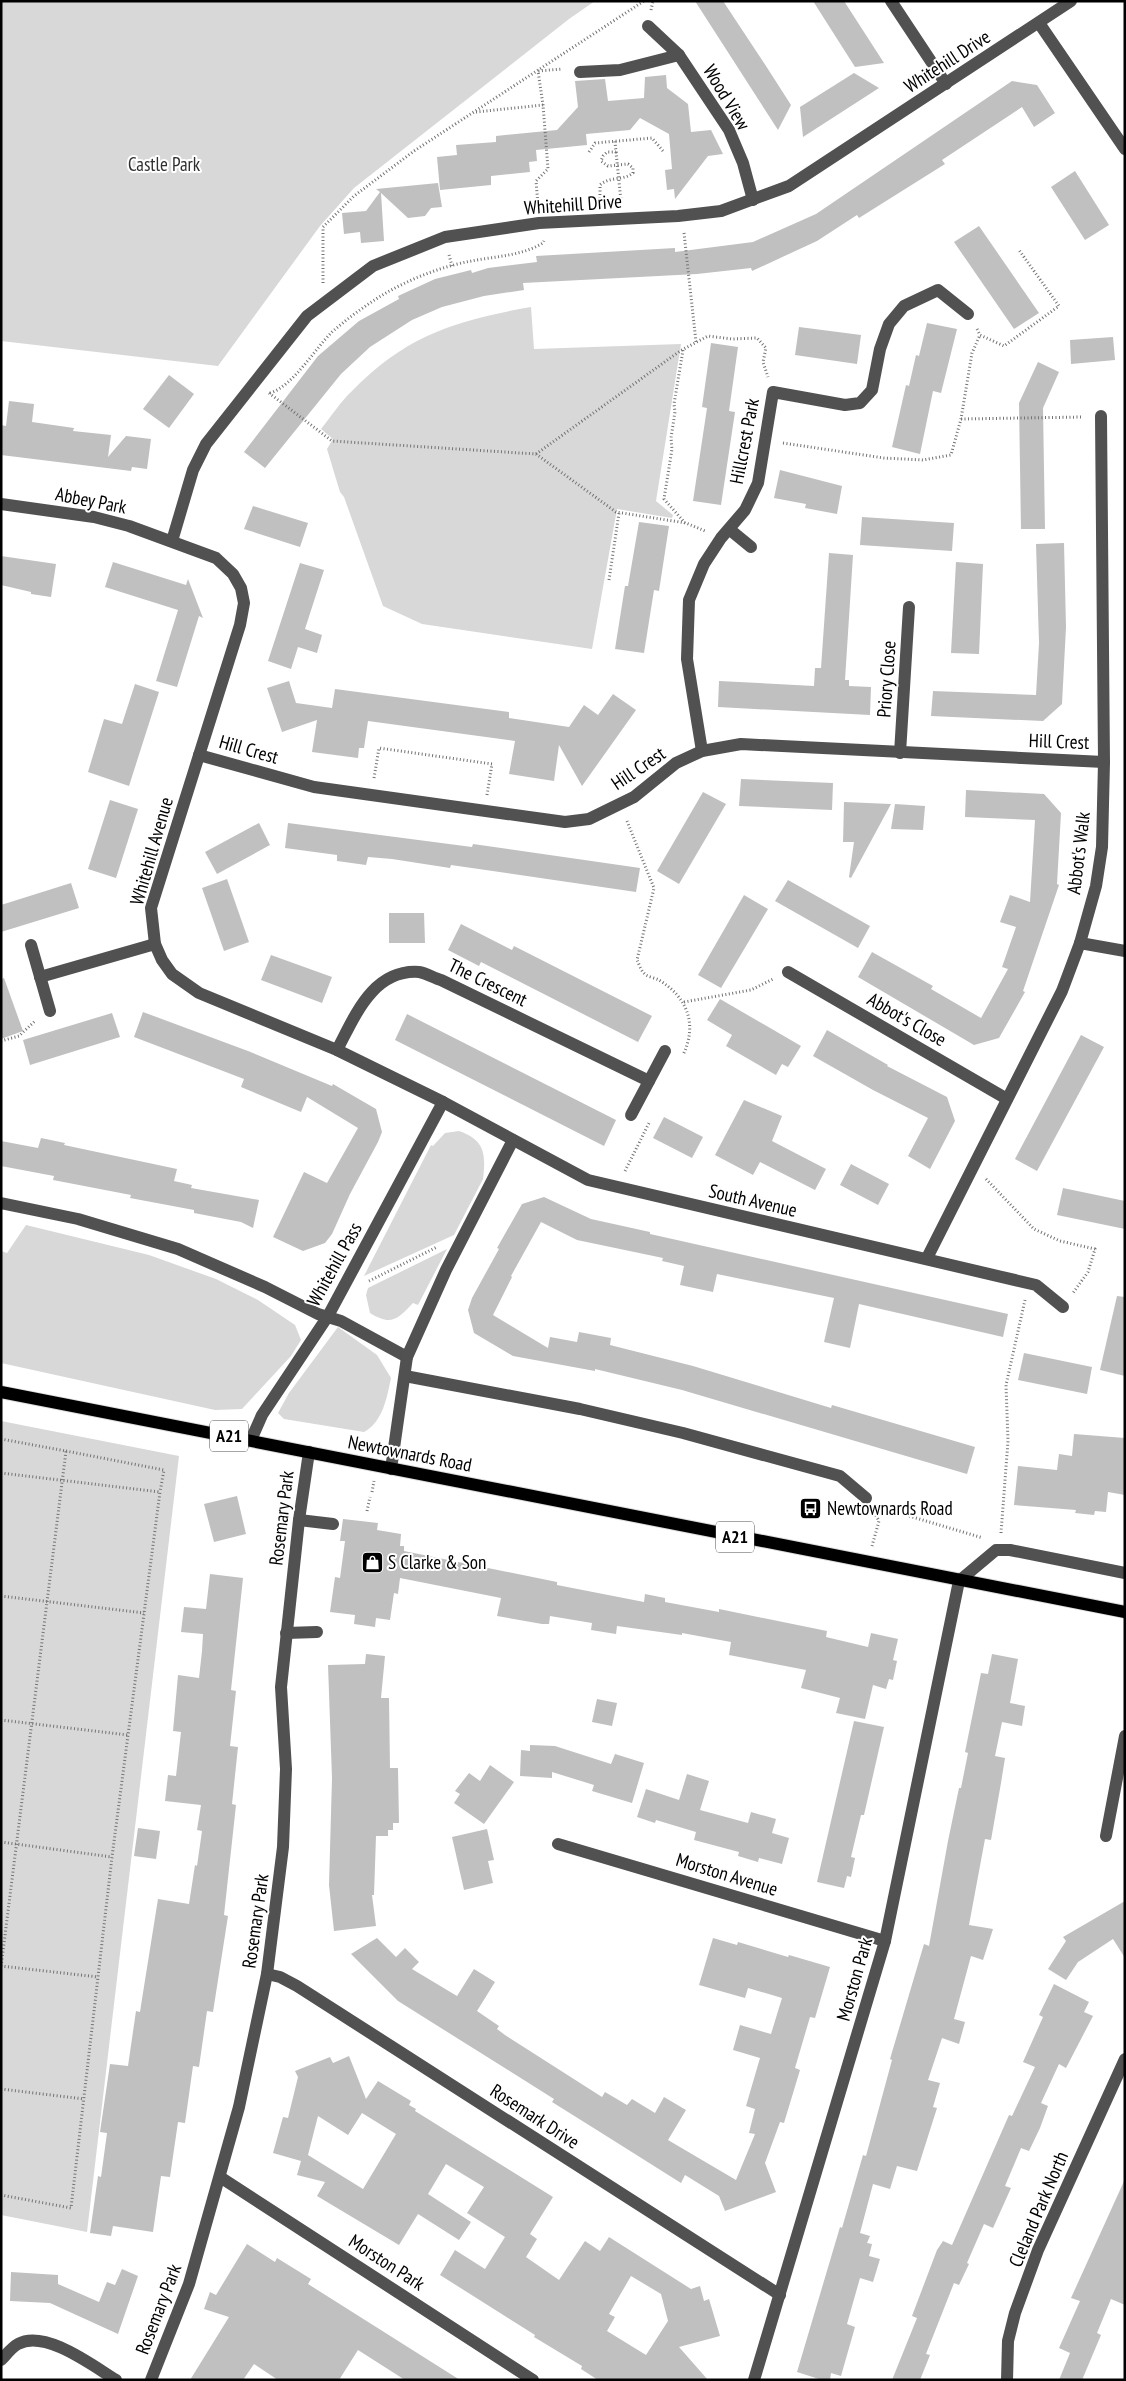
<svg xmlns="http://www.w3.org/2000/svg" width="1126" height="2381" viewBox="0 0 1126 2381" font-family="'PT Sans Narrow',sans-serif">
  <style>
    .green { fill: #d8d8d8 }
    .building { fill: #c0c0c0; fill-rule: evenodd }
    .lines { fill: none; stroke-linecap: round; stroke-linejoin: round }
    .major-casing { stroke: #dbdbdb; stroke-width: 14 }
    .path { stroke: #737373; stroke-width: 3; stroke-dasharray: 1 2.5; stroke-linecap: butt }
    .minor { stroke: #515151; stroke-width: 12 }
    .major { stroke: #000; stroke-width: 12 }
    .labels { text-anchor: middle; stroke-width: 4; stroke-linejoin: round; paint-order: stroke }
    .shield { fill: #fff; stroke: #4c4c4c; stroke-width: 1 }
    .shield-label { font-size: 18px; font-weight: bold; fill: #000 }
    .street-label { font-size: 19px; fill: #000; stroke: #fff }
    .park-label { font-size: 19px; fill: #2f2f2f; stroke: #fff }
    .poi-label { font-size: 19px; fill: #000; stroke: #fff; text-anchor: start }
  </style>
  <rect width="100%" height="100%" fill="#fff"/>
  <g class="green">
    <polygon points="1,1 595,1 569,19 354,188 320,226 218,366 1,341"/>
    <path d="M531,307L534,349L681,344L656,501L673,515L672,518L617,509L592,649L422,624L383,606L344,497L340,492L327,449L333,439L321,429C331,417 340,402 352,391C406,335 457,320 531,307Z"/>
    <path d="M459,1131C485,1140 486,1154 483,1179L454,1235L364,1276L431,1145L433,1146L445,1133Z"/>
    <polygon points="26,1225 149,1255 216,1279 258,1300 295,1325 301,1340 291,1356 242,1409 215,1410 1,1363 1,1251 7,1253"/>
    <path d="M447,1249L418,1305L413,1303C397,1320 391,1326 370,1313L366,1295L368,1288Z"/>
    <path d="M338,1327L377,1355L391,1378C387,1397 383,1422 364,1432L284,1419L278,1413L289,1393Z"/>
    <polygon points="1,1421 179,1456 87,2232 1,2215"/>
  </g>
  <g class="building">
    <polygon points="695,1 723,1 766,66 791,105 778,130"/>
    <polygon points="813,1 844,1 884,63 855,67"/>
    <polygon points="854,73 879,88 803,137 800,107"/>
    <polygon points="666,75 667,88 688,104 691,132 711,130 723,154 708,156 675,199 674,189 667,190 665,170 672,169 669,134 640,118 630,130 586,134 587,145 536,150 537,161 529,162 530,172 491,176 491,185 440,190 437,157 457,155 456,145 496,142 496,136 557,130 578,107 575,81 605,79 608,101 644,98 645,77"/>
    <polygon points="1012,81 1037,85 1055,113 1034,127 1022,107 942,160 945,164 859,218 857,215 817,241 752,271 751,268 697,274 523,283 524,290 484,296 442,307 412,320 370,347 341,374 265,468 244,452 318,356 359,321 399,299 398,296 435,279 471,270 472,273 488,268 537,262 536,256 675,248 675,252 753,242 816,214"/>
    <polygon points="1075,171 1109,225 1085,240 1051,187"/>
    <polygon points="438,183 442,207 431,208 425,216 408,218 381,193 384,241 361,243 360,232 344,234 342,213 366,211 380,192 376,189"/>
    <polygon points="979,226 1039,313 1014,329 954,242"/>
    <polygon points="927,323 957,329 941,393 933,391 920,454 892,447 906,385 909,386 916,355 919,356"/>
    <polygon points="799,327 861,335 857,364 795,355"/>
    <polygon points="1113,337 1115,360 1071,364 1070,340"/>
    <polygon points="711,343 738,347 729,411 735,412 721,505 693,501 707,408 702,407"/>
    <polygon points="1038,362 1059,372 1043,408 1045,529 1021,529 1019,403"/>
    <polygon points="169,375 194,394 169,428 143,409"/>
    <polygon points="9,401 34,404 32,422 74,428 73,431 111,435 108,457 126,436 151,439 147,469 132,467 131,471 1,455 1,425 6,426"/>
    <polygon points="780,470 842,486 837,514 805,508 806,504 774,498"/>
    <polygon points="253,506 308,523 300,547 244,529"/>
    <polygon points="862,517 954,523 952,551 860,545"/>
    <polygon points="639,522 669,526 659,591 654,590 644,653 615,649 625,586 628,586"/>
    <polygon points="1064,543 1066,627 1062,704 1043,721 931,716 933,691 1036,695 1039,643 1036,544"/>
    <polygon points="829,553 853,555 845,680 849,680 849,686 871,687 870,715 718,707 719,681 814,686 815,668 821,668"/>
    <polygon points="1,556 56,564 51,597 31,594 31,592 1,585"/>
    <polygon points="113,562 186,585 188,579 203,618 199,616 177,687 156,681 178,610 105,587"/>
    <polygon points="956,562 983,564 979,654 951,653"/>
    <polygon points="300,563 324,570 305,629 322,635 317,653 298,647 291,669 268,661"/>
    <polygon points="289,681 296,703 332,708 335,689 509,712 509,718 569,727 584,705 598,715 613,694 636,710 582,786 559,745 554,781 509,774 515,741 368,721 364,748 359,748 358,758 312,752 317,720 282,732 267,688"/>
    <polygon points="135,684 159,692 129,786 88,772 104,719 122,724"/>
    <polygon points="741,779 833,783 832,810 739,806"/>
    <polygon points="966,790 1044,794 1061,813 1057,884 1059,885 1023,991 1025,992 999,1038 974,1045 858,977 872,952 933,986 931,989 981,1018 1008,969 1002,967 1016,927 1000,922 1010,895 1030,902 1035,820 965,817"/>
    <polygon points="703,792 726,804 679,884 657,871"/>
    <polygon points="110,800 138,809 116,878 88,869"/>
    <polygon points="844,802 891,804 851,878 849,877 854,842 843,842"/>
    <polygon points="895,804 925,806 923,830 891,829"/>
    <polygon points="259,823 270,845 217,874 205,852"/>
    <polygon points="288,823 472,847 473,844 640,868 636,892 451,865 450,868 392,859 368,857 366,865 337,861 337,855 285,848"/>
    <polygon points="227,879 249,942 224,951 202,888"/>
    <polygon points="788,880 870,926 858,948 775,901"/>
    <polygon points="71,883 79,908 1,932 1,905"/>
    <polygon points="744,895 768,909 721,988 698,975"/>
    <polygon points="389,913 424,913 425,943 389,943"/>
    <polygon points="461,924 512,950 514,946 652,1016 638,1042 481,962 479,966 448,950"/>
    <polygon points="271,955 332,977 322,1003 261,980"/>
    <polygon points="4,978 23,1031 1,1039 1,979"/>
    <polygon points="720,999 801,1046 788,1067 782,1064 776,1075 726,1046 732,1035 707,1020"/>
    <polygon points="143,1012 248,1051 332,1086 333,1084 376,1109 382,1132 378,1142 350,1194 332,1234 325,1243 303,1251 273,1237 304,1172 327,1183 358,1128 307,1097 301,1112 241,1087 244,1079 134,1037"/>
    <polygon points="112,1013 120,1037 30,1065 23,1040"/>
    <polygon points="407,1014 616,1120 604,1146 395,1040"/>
    <polygon points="827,1030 888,1065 887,1066 947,1097 955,1121 930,1169 908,1156 928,1118 873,1090 813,1056"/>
    <polygon points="1081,1035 1104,1047 1037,1171 1015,1159"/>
    <polygon points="744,1100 782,1116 772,1141 826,1169 815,1190 760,1162 753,1175 715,1155"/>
    <polygon points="664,1117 703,1137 692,1158 653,1138"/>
    <polygon points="41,1138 65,1143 64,1145 177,1169 174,1181 192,1185 191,1188 259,1200 253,1228 241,1222 194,1213 194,1210 130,1198 131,1195 53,1180 54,1176 1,1166 1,1141 38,1148"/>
    <polygon points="851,1164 889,1184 878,1205 840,1185"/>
    <polygon points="1063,1188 1125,1201 1125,1229 1057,1215"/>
    <polygon points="544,1197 591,1219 650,1232 650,1234 1008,1314 1003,1337 859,1304 850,1348 824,1342 834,1298 717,1274 713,1292 680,1285 684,1266 662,1261 663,1258 577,1240 541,1222 511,1276 512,1277 493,1315 548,1348 550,1337 577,1342 579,1332 611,1338 610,1345 693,1366 831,1408 832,1405 975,1447 967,1474 682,1390 595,1369 595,1371 513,1356 474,1333 468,1310 472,1298 499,1249 497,1248 522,1204"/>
    <polygon points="1117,1296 1125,1297 1125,1376 1100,1370"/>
    <polygon points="1024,1353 1092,1367 1087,1394 1018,1380"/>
    <polygon points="1074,1434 1125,1438 1125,1495 1108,1492 1106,1512 1095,1511 1094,1515 1075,1513 1076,1510 1014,1505 1018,1466 1057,1470 1059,1454 1072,1456"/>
    <polygon points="237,1496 246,1534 214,1542 204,1504"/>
    <polygon points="343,1519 378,1523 377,1530 401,1534 400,1546 404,1546 404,1551 557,1582 557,1585 644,1602 645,1594 665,1598 665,1602 719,1612 719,1609 827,1631 826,1637 868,1647 871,1633 898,1639 893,1660 897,1661 893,1680 889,1679 886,1689 873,1685 865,1719 836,1713 840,1698 801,1688 806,1670 729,1655 731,1642 682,1633 682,1635 617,1626 616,1634 591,1630 592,1623 550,1616 549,1624 542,1624 497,1616 501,1598 400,1578 398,1594 394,1593 390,1620 376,1618 375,1627 354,1624 355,1615 330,1612 335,1577 340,1578 345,1541 340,1541"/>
    <polygon points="210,1574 243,1578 231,1690 236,1691 230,1746 238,1747 232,1804 236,1805 224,1915 228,1916 213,2012 207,2011 199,2067 193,2066 185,2123 178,2122 170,2177 161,2176 153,2232 113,2226 111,2236 90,2233 98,2176 101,2177 107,2133 100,2132 110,2064 128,2066 136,2011 140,2012 142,1999 158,1899 189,1904 195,1865 197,1866 202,1831 197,1830 201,1805 165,1801 168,1775 176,1776 181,1732 173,1731 178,1675 199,1678 202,1651 203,1634 181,1632 184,1607 206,1609"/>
    <polygon points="366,1654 385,1656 381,1698 389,1698 390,1768 398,1768 399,1823 393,1823 393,1830 388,1830 388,1836 376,1836 374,1895 372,1895 376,1926 334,1931 329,1885 332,1778 328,1665 365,1664"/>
    <polygon points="992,1654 1018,1659 1010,1703 1025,1706 1022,1726 1002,1722 995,1756 1005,1758 1001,1783 991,1840 985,1839 969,1925 993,1929 983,1960 971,1956 954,2019 965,2022 959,2044 942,2038 928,2080 940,2083 933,2107 937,2108 917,2171 897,2166 890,2189 873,2184 860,2233 870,2236 867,2243 872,2244 869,2256 880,2259 873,2282 860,2278 847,2324 855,2327 841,2376 831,2373 830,2380 822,2380 797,2372 840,2227 842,2228 863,2155 866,2156 892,2060 890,2059 924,1944 929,1946 948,1841 959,1788 961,1788 968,1753 965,1752 981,1673 988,1674"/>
    <polygon points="597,1699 617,1703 612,1726 592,1722"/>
    <polygon points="854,1721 884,1727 864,1815 861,1815 851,1857 855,1858 851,1877 847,1876 844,1888 817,1882"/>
    <polygon points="530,1745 555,1746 611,1764 615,1754 644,1763 632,1803 592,1791 594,1785 552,1772 552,1778 520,1776 521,1750 530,1751"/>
    <polygon points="490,1765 514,1782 484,1824 454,1803 460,1794 455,1791 469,1773 480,1781"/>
    <polygon points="687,1774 709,1781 700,1810 748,1823 751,1812 776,1819 772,1833 789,1838 782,1864 759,1858 758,1862 738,1856 739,1852 694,1840 696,1832 656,1820 655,1823 637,1817 646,1789 679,1800"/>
    <polygon points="138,1828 160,1831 156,1859 134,1856"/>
    <polygon points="487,1829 494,1860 488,1861 493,1883 464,1890 452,1837"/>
    <polygon points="1125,1901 1125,1958 1113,1939 1078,1962 1066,1980 1048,1969 1066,1941 1063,1937"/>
    <polygon points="377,1938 396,1957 405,1948 419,1962 412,1969 457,1996 474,1969 495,1982 477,2011 499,2026 497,2029 505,2035 602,2097 605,2092 627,2105 632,2099 655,2113 664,2097 686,2110 668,2140 736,2180 755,2134 749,2133 755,2109 746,2106 760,2058 733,2050 740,2025 771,2034 782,1998 748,1988 745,1998 699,1985 713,1938 737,1945 738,1942 788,1957 789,1955 830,1967 815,2018 810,2017 795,2068 800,2070 784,2123 780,2122 765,2163 776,2192 725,2211 719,2196 685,2175 681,2183 600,2132 552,2102 554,2099 398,2001 351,1954"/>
    <polygon points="1054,1984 1089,2002 1084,2012 1093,2016 1066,2068 1059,2064 1041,2103 1048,2106 1040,2128 1029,2151 1021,2148 1005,2186 1011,2188 993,2228 984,2224 967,2263 969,2264 959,2285 954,2283 926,2354 930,2355 920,2380 892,2380 917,2318 912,2316 937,2250 943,2241 952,2245 1009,2115 1012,2116 1035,2067 1023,2062 1043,2017 1039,2015"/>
    <path d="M349,2056L366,2099L378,2081L411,2101L409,2105L416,2109L415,2111L553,2197L530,2234L537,2239L526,2257L559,2280L585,2241L600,2251L609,2237L691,2289L700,2286L704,2301L709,2299L720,2336L679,2347L708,2380H598L581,2369L582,2366L534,2337L535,2335L440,2275L455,2250L485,2269L505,2237L467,2213L484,2187L446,2164L428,2194L471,2222L459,2240L418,2214L399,2245L317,2196L325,2182L297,2175L301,2161L273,2153L283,2117L288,2118L298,2077L295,2071L330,2057L333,2063ZM362,2113L396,2134L363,2189L308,2155L318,2116L348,2135ZM631,2276L661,2294L668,2321L646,2355L607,2331L615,2317L609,2314Z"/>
    <polygon points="1125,2179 1125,2305 1111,2299 1097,2333 1101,2335 1082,2380 1059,2380 1070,2353 1059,2348 1080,2301 1071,2298"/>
    <polygon points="247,2244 275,2262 277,2258 311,2279 308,2284 460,2380 405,2380 358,2350 339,2380 278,2380 254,2364 243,2380 190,2380 229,2317 204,2309 210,2292 216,2295"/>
    <polygon points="122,2269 138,2276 118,2334 50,2303 10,2301 11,2272 58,2275 58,2284 99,2302 107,2282 115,2285"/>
  </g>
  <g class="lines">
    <defs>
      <polyline id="major" points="1,1392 1125,1612"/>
    </defs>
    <use href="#major" class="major-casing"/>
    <g class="path">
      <polyline points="651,10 653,1"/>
      <polyline points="476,112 543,105"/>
      <polyline points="589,152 595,143 652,138 663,151"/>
      <polyline points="616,152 621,201"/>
      <path d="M600,202V185C610,176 623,181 633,173V168L628,164L608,166L601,161L603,156L607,152H616L615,141"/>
      <polyline points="538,205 536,181 548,169 543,105 538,71 562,69"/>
      <polyline points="684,233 696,342"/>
      <polyline points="449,255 452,266"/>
      <polyline points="323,283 323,227 354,196 414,151 644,1"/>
      <polyline points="977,329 980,335 1004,346 1059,306 1019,250"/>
      <polyline points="683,350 674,404 675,412 671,438 672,449 664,499 685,523"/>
      <polyline points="269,393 332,441 536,454 616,512 686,523 705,531"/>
      <path d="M270,393C293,386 314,350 332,332C348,318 366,305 384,294C412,278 445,265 477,260C500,256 523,255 543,243L544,241"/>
      <polyline points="961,419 1083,417"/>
      <polyline points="783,443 884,458 923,460 951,455 961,419 972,353 980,335"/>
      <polyline points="536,454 680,351 708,336 732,339 757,338 766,348 763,362 768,377"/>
      <polyline points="609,580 619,513"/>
      <polyline points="374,778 379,748 492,764 487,795"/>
      <path d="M627,821L654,888L637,960C639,964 641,971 645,974C648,977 655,978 659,980C687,997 698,1024 683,1055"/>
      <polyline points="684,1002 751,990 773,979"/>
      <polyline points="1,1041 19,1036 36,1020"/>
      <polyline points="625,1171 649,1123"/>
      <polyline points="986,1179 1034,1229 1060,1241 1095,1249 1088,1272 1073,1293"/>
      <polyline points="369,1281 437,1247"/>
      <polyline points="1,1439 66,1451 1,1967"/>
      <polyline points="66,1451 164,1470 160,1492"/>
      <polyline points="1,1473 160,1492 112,1857 71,2208 1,2195"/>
      <polyline points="372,1492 374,1481"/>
      <polyline points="879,1507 983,1538"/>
      <polyline points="367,1511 370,1497"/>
      <polyline points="1001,1533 1008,1441 1006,1385 1025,1300"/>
      <polyline points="872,1546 879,1521 874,1512"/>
      <polyline points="1,1596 144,1613"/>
      <polyline points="1,1720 128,1735"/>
      <polyline points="1,1842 112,1857"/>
      <polyline points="1,1966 98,1977"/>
      <polyline points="1,2089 84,2099"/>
    </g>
    <g class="minor">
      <polyline points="891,1 946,84"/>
      <polyline points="1039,23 1125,149"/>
      <polyline points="648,26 679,55 729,130 743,163 753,200"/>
      <polyline points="580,72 620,70 679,55"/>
      <polyline points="1,504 94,517 129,526 216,558 233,574 241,588 244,603 240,625 151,908 155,944 162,960 172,974 199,993 337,1050 443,1102 588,1180 1036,1285 1063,1307"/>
      <polyline points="729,529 751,547"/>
      <polyline points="172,541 193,470 206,444 307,316 373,266 445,237 539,223 678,216 721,211 789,186 1071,1"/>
      <polyline points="702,751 687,659 689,600 704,564 721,538 745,510 758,483 773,392 845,405 860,403 872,390 880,349 889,324 904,306 938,290 968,314"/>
      <polyline points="900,753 909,607"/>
      <polyline points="199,755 314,787 565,822 589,819 634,797 676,763 702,751 741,744 1104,762"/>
      <polyline points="1080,943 1125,951"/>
      <polyline points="31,945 50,1011"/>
      <polyline points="788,972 1007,1099"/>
      <polyline points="40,977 155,944"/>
      <path d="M337,1050C355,1016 373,969 419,972C426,973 434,978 441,980L649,1081"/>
      <polyline points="631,1115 665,1051"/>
      <polyline points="1,1203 78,1219 178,1249 265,1287 318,1314 341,1321 407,1357"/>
      <polyline points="927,1258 1062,991 1080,943 1096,886 1102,847 1104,762 1101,416"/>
      <polyline points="405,1376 580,1409 683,1433 840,1476 866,1498"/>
      <polyline points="251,1440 262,1415 328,1316 443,1102"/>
      <polyline points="391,1469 407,1357 446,1270 513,1140"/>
      <polyline points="299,1520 333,1524"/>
      <polyline points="286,1633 317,1632"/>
      <polyline points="1106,1836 1125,1736"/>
      <polyline points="558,1844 885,1941"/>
      <polyline points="267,1974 280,1977 297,1986 780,2295"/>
      <polyline points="220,2177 533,2380"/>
      <path d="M1,2360C6,2355 12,2347 18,2344C45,2329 93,2366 116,2380"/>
      <polyline points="151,2380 189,2284 239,2107 267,1974 283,1847 286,1769 281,1687 299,1520 309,1452"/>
      <polyline points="754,2380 885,1941 959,1581 996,1550 1010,1550 1125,1573"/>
      <polyline points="1007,2380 1008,2341 1015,2313 1038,2250 1125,2059"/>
    </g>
    <use href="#major" class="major"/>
  </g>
  <defs>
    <symbol id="bus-square" viewBox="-11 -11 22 22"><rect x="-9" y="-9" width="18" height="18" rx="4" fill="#000" stroke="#fff"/><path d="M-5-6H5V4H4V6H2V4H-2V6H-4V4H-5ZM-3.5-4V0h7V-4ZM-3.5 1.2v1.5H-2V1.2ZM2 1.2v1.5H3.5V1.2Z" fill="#fff"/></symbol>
    <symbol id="shop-square" viewBox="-11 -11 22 22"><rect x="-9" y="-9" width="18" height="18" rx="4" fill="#000" stroke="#fff"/><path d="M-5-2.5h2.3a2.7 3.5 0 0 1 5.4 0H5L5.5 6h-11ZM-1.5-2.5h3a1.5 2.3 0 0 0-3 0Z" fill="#fff"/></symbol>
  </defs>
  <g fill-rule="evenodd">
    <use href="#bus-square" x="798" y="1496" width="25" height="25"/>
    <use href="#shop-square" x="360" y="1550" width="25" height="25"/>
  </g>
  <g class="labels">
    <g class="shield">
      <rect x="210" y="1420.5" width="38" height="31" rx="4"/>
      <rect x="716" y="1521.5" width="38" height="31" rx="4"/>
    </g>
    <g class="shield-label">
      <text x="229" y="1442">A21</text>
      <text x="735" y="1543">A21</text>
    </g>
    <g class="street-label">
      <text transform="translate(947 61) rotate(-33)" y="7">Whitehill Drive</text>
      <text transform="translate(727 97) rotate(59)" y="7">Wood View</text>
      <text transform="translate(573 204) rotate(-4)" y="7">Whitehill Drive</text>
      <text transform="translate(744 441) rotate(-79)" y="7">Hillcrest Park</text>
      <text transform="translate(91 500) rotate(11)" y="7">Abbey Park</text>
      <text transform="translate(886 679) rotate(-86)" y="7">Priory Close</text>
      <text transform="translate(1059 741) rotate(2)" y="7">Hill Crest</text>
      <text transform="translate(249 749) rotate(16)" y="7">Hill Crest</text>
      <text transform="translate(638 768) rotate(-34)" y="7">Hill Crest</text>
      <text transform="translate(151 851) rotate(-74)" y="7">Whitehill Avenue</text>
      <text transform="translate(1078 853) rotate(-83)" y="7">Abbot's Walk</text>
      <text transform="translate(488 982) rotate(26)" y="7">The Crescent</text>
      <text transform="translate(907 1019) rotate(30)" y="7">Abbot's Close</text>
      <text transform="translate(753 1200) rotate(13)" y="7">South Avenue</text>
      <text transform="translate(334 1264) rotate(-61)" y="7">Whitehill Pass</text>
      <text transform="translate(410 1453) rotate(11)" y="7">Newtownards Road</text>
      <text transform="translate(281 1518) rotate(-83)" y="7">Rosemary Park</text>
      <text transform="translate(727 1874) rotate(17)" y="7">Morston Avenue</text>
      <text transform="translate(255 1921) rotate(-82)" y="7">Rosemary Park</text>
      <text transform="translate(854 1979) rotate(-74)" y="7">Morston Park</text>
      <text transform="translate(535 2116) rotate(33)" y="7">Rosemark Drive</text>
      <text transform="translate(1038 2209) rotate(-67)" y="7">Cleland Park North</text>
      <text transform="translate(387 2262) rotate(33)" y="7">Morston Park</text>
      <text transform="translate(158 2309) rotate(-69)" y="7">Rosemary Park</text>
    </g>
    <g class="park-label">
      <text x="164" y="171">Castle Park</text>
    </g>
    <g class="poi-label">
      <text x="827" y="1515">Newtownards Road</text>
      <text x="388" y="1569">S Clarke &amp; Son</text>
    </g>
  </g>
  <rect width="1126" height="2381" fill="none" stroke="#000000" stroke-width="5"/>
</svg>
